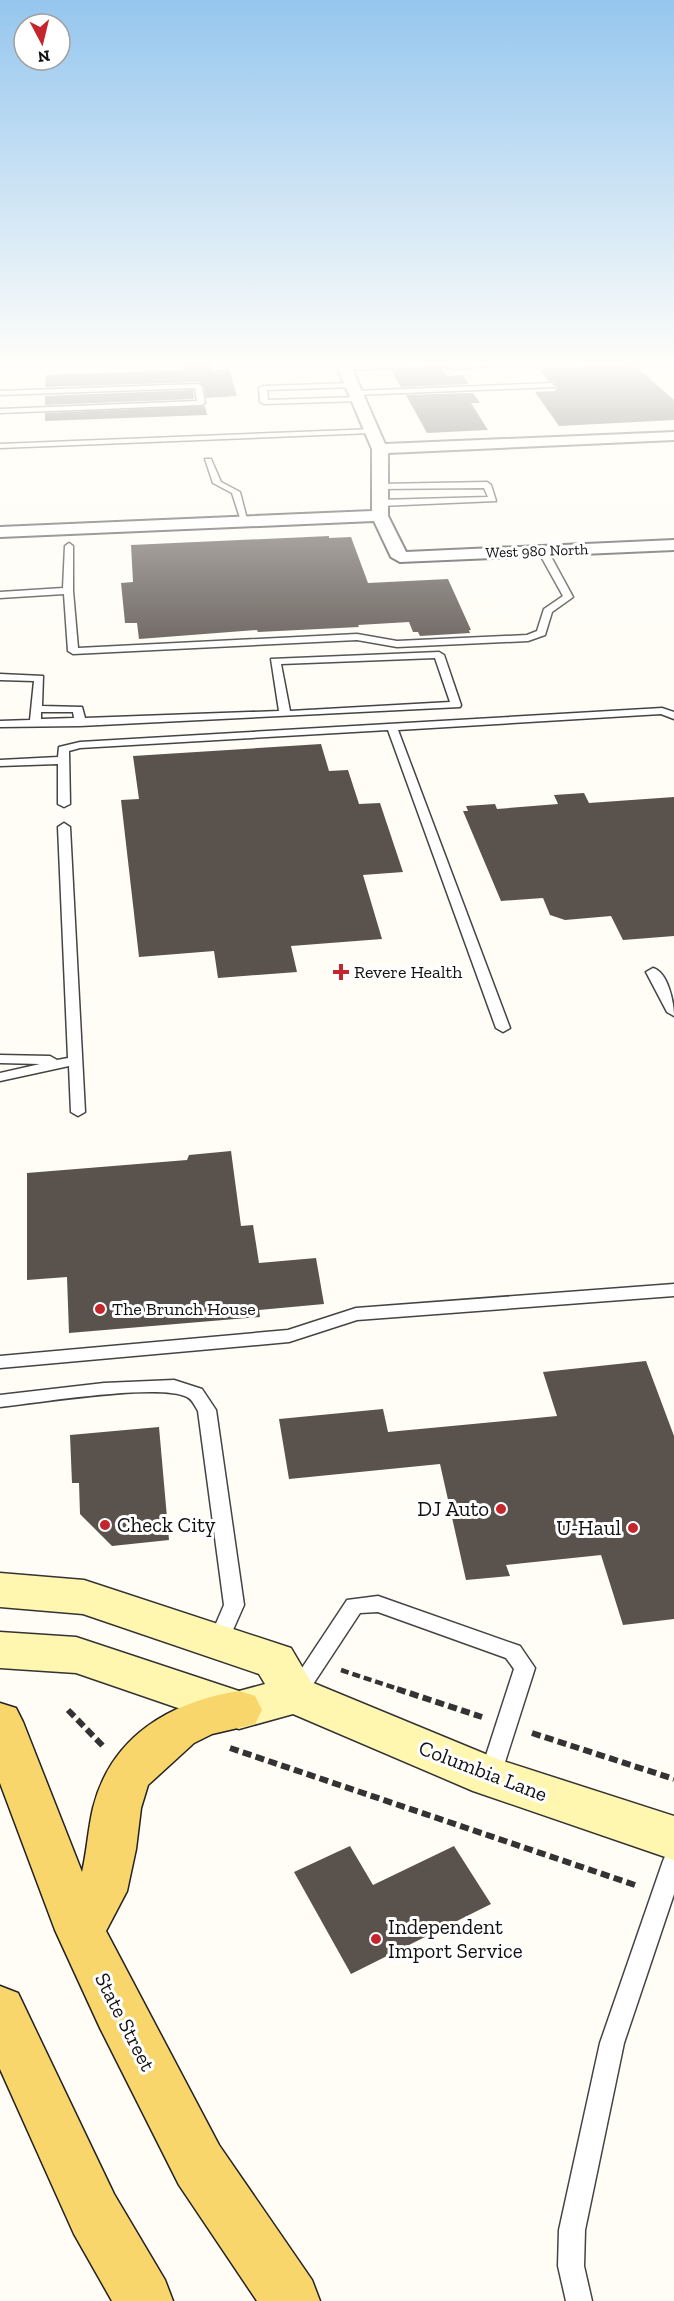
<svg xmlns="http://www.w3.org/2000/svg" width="674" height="2301" viewBox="0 0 674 2301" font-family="'Zilla Slab',serif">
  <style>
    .building { fill: #5a524d }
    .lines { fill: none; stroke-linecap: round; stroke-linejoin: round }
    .service-casing { stroke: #444; stroke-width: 3 }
    .minor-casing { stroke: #444; stroke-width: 4 }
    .secondary-casing { stroke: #333; stroke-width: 3 }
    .primary-casing { stroke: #222; stroke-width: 3 }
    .path-far1 { stroke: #333; stroke-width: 4.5; stroke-dasharray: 8 4; stroke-linecap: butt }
    .path { stroke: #333; stroke-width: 6; stroke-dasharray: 9 4.5; stroke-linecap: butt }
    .service { fill: #fff; fill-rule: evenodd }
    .minor { fill: #fff; fill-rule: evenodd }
    .secondary { fill: #fff6b0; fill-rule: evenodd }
    .primary { fill: #f9d66b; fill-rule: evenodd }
    .poi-dot { fill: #c4262e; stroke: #fff; stroke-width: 2 }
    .labels { text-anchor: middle; stroke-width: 6; stroke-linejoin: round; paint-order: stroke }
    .far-street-label { font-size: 15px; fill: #111; stroke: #fff }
    .poi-label { font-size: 18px; fill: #111; stroke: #fff; text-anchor: start }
    .near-poi-label { font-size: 21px; fill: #111; stroke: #fff; text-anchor: end }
    .near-street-label { font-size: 21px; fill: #111; stroke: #fff }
  </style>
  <rect width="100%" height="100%" fill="#fffdf5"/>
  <g class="building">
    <polygon points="182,364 211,364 212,370 229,369 237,396 206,398 204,386 198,382 45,387 46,375 183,370"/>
    <polygon points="633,364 674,400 674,420 559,426 535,392 555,391 557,387 554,382 548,381 540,369"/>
    <polygon points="441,368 447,376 463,375 468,384 401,387 391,370"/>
    <polygon points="193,390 194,399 45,405 45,396"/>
    <polygon points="473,393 480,403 471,403 488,430 427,433 406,395"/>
    <polygon points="205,406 207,415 45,421 45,413"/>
    <polygon points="329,536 329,538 351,537 368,583 448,579 471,630 469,630 470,633 420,636 418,632 413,632 409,622 358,625 359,627 258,632 257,630 139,639 137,623 125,623 121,583 133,582 131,545"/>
    <polygon points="321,744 329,771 348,770 359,804 380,803 403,872 363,875 382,939 291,946 297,972 218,978 214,951 139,957 121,800 139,799 133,756"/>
    <polygon points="584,793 589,803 674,797 674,936 623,940 611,916 565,920 550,915 543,898 501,901 463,811 468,811 466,806 495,804 497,809 558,804 554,795"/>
    <polygon points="231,1151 241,1226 253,1225 259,1263 316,1258 324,1304 259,1310 260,1317 69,1333 67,1277 27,1280 27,1173 187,1160 189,1155"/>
    <polygon points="646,1361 674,1436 674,1619 623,1625 601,1555 506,1565 510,1576 466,1580 440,1464 289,1479 279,1419 383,1409 388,1432 557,1416 543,1372"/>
    <polygon points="159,1427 169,1540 112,1546 80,1514 79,1483 72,1483 70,1435"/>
    <polygon points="350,1846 373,1885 454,1846 491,1904 351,1974 294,1872"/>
  </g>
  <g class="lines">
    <defs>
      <g id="service">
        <polygon points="400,364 500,364 501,365 454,369 441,366 344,370 340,368 344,366"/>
        <polygon points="521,364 529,364 531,366 527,368"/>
        <polygon points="352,383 355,387 267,390 268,400 358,397 361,401 264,404 260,402 259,388 263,386"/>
        <polygon points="552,383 555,387 355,395 351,393 355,391"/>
        <polygon points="198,384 202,386 205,403 201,405 0,413 0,409 197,401 195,388 0,395 0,391"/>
        <polygon points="375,429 376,431 372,433 0,448 0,444"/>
        <polygon points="205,459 211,459 221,482 240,492 248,523 241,521 232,493 213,483"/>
        <polygon points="487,482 491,485 496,501 380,506 376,503 380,500 488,497 484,488 377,489 377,485 380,484"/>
        <polygon points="69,543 73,546 73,591 78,648 357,634 397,641 527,635 537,631 544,609 563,596 538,551 543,548 548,551 573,597 552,612 545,635 528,641 397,647 357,640 73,654 68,651 64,594 0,598 0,592 63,588 65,546"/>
        <path d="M439,652L444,655L461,705L460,707L80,726L0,727V721L30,720L34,681L0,680V674L43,676L42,706L82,707L85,718L279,711L271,659ZM435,658L450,702L290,711L281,664ZM41,712H73L74,718L41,719Z"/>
        <polygon points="662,708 674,712 674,719 661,714 398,730 510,1028 503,1032 496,1028 388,730 80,748 69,751 70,804 64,807 58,804 58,764 0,766 0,760 58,757 59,747 80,742"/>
        <polygon points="64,823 70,827 85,1112 78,1116 71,1112 69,1066 0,1081 0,1073 40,1064 0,1063 0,1055 50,1056 57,1060 68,1058 58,827"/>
        <path d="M653,968C668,972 674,1003 674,1016L667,1012L646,972Z"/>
        <polygon points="674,1284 674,1296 357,1320 289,1342 0,1368 0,1356 288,1330 356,1308"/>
        <path d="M174,1380L202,1389L216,1410L244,1605L225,1648L218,1650L211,1648L208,1642L224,1605L198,1411C195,1406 192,1399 187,1397C159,1383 37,1403 0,1407V1395L104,1383Z"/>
        <polygon points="378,1596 520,1646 535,1668 498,1784 490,1786 482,1784 479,1777 514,1669 506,1658 378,1612 360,1613 304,1698 297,1701 290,1698 287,1692 290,1686 347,1600"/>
        <polygon points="674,1851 674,1894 624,2043 585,2230 584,2266 592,2301 566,2301 558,2266 559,2230 600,2043 663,1861 666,1854"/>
      </g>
      <polygon id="minor" points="336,364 350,364 385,444 674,432 674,440 388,453 388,516 406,552 674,540 674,550 400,562 391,557 374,521 0,537 0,527 372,511 372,449"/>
      <polygon id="secondary" points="0,1573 84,1580 291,1648 311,1682 500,1760 674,1816 674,1860 473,1791 293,1714 239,1729 76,1673 0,1668 0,1632 76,1637 239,1691 265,1684 259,1674 83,1614 0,1607"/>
      <g id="primary">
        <path d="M239,1691L255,1696L262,1710L255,1724L212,1734L194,1743L148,1785L141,1808L136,1849L127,1891L106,1931L219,2145L312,2280L320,2301H257L179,2185L100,2028L55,1930L0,1783V1703L16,1708L23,1722L82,1872C87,1851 88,1829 93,1808C111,1736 170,1702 239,1691Z"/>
        <polygon points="0,1986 18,1993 114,2194 165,2280 173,2301 112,2301 74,2234 0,2069"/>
      </g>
    </defs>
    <use href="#service" class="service-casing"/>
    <use href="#minor" class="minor-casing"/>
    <use href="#secondary" class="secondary-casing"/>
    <use href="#primary" class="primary-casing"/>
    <polyline class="path-far1" points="341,1670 401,1690"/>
    <g class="path">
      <polyline points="397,1689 482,1717"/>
      <polyline points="68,1710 103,1746"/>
      <polyline points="532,1733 674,1779"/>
      <polyline points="230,1748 638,1886"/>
    </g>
    <use href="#service" class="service"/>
    <use href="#minor" class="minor"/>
    <use href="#secondary" class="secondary"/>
    <use href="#primary" class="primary"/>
  </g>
  <linearGradient id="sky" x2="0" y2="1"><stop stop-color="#95c6ee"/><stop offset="0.53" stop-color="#fffefa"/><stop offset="1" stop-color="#fffefa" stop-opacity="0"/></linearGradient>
  <rect width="674" height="686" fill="url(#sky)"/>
  <g class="poi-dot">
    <path d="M338 963h6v6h6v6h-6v6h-6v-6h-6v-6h6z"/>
    <circle cx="100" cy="1309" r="6"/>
    <circle cx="501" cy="1509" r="6"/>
    <circle cx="105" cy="1525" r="6"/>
    <circle cx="633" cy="1528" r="6"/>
    <circle cx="376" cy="1939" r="6"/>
  </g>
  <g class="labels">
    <g class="far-street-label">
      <text transform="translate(537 551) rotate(-2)" y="5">West 980 North</text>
    </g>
    <g class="poi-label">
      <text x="354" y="978">Revere Health</text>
      <text x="112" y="1315">The Brunch House</text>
    </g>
    <g class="near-poi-label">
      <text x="489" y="1516">DJ Auto</text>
      <text x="117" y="1532" text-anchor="start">Check City</text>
      <text x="621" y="1535">U-Haul</text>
      <text x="388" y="1934" text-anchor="start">Independent<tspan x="388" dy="24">Import Service</tspan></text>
    </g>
    <g class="near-street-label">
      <text transform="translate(483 1771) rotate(21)" y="7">Columbia Lane</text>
      <text transform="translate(125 2022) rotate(63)" y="7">State Street</text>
    </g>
  </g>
  <g transform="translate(42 42) rotate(173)"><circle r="28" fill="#ffffff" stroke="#a0a0a0" stroke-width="1.5"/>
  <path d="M0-4.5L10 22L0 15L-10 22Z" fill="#c4262e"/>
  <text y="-9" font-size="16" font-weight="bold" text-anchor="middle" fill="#111111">N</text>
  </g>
</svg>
